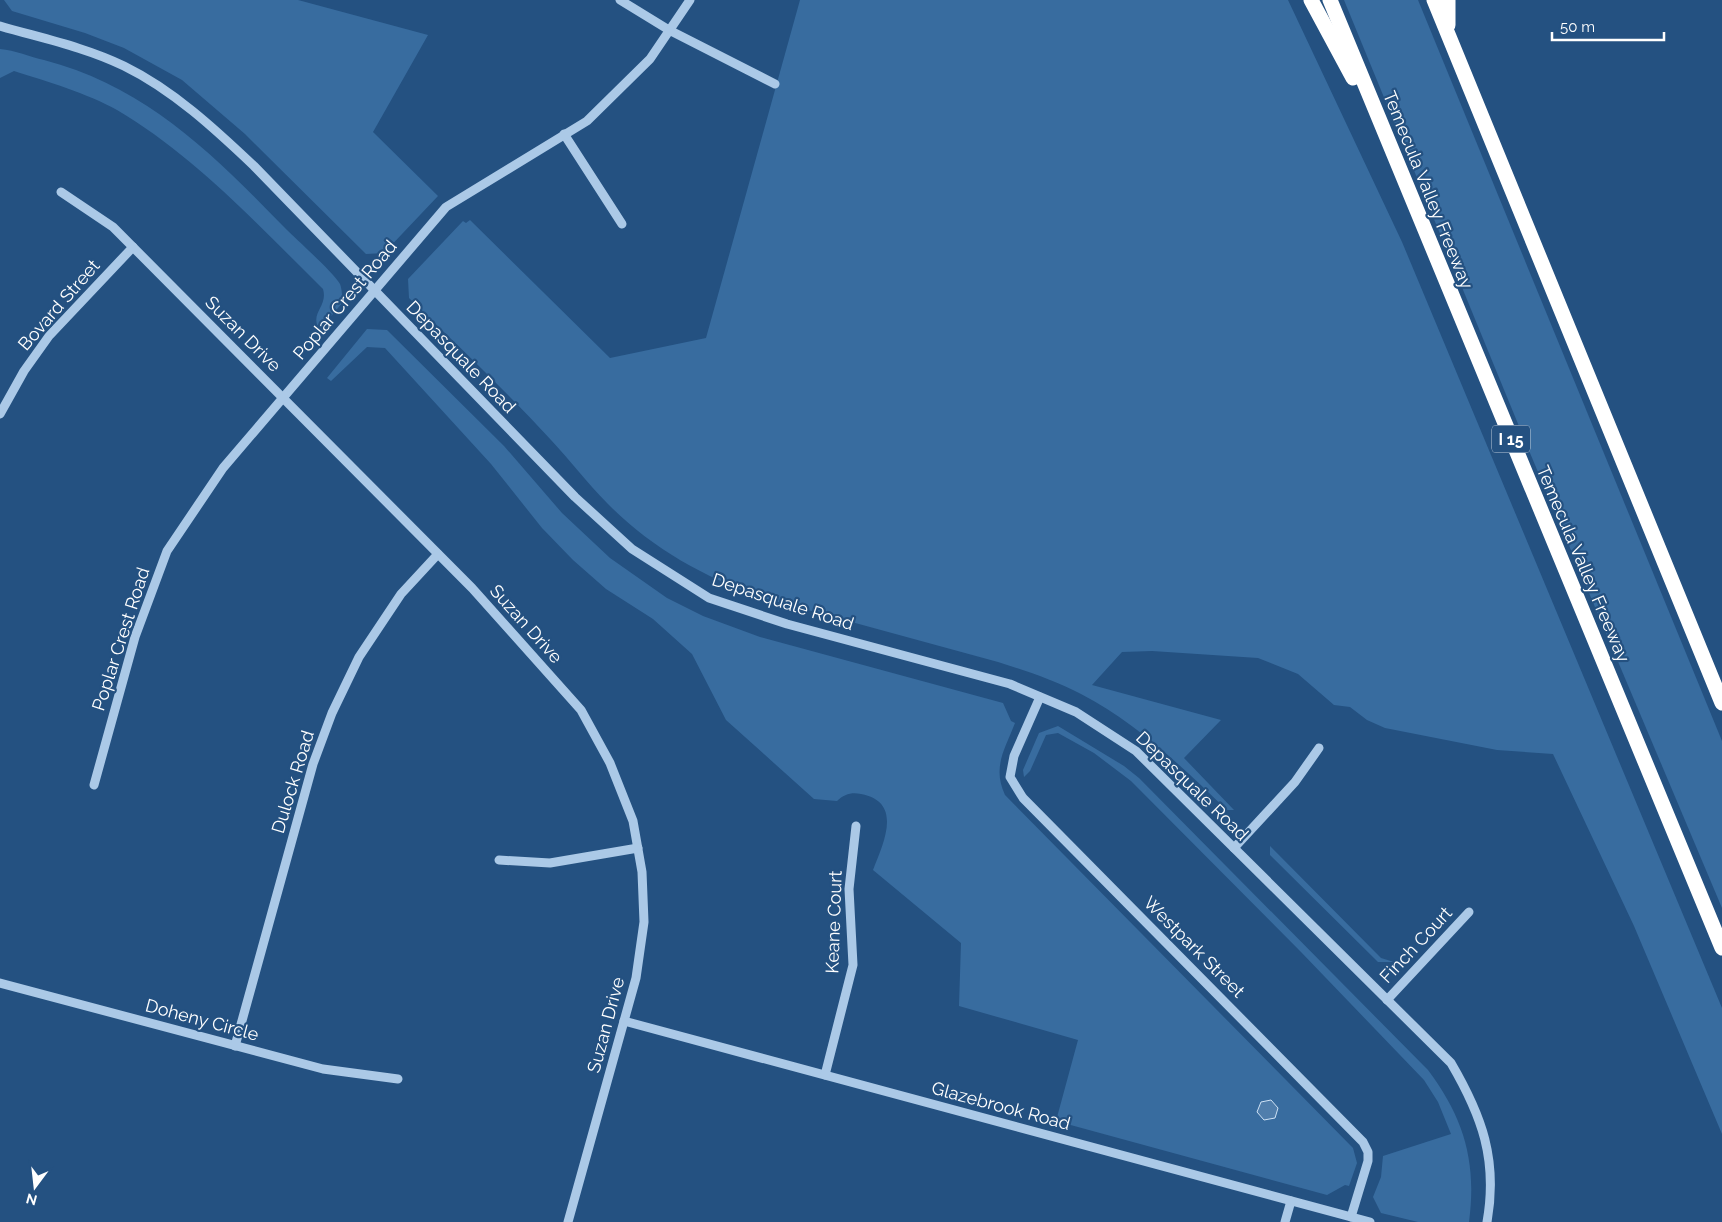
<svg xmlns="http://www.w3.org/2000/svg" width="1722" height="1222" viewBox="0 0 1722 1222" font-family="Raleway,sans-serif">
  <style>
    .green { fill: #386c9f }
    .building { fill: #507eac; stroke: #cfe2f5 }
    .lines { fill: none; stroke-linecap: round; stroke-linejoin: round }
    .minor { stroke: #abc9e7; stroke-width: 9 }
    .highway { stroke: #fff; stroke-width: 15 }
    .labels { text-anchor: middle; stroke-width: 4.5; stroke-linejoin: round; paint-order: stroke }
    .shield { fill: #245181; stroke: #bdcbd9; stroke-width: 1 }
    .shield-label { font-size: 16px; font-weight: bold; fill: #fff }
    .street-label { font-size: 18px; fill: #fff; stroke: #245181 }
  </style>
  <rect width="100%" height="100%" fill="#245181"/>
  <g class="green">
    <polygon points="4,0 298,0 428,35 373,132 438,196 384,253 366,254 245,134 182,80 124,48 85,33 12,11"/>
    <path d="M800,0H1288L1402,242L1722,1008V1134L1634,926L1553,754L1497,750L1385,728L1367,720L1350,707L1334,705L1298,674L1258,658L1152,651L1122,652L1092,685L1221,720L1184,758L1234,810H1227C1182,767 1137,723 1081,694C1054,680 1026,671 998,662L760,597C702,576 650,547 607,503C587,483 570,460 551,440C506,391 457,345 409,298L408,279L463,221L466,223L470,220L610,358L706,338Z"/>
    <polygon points="1344,0 1418,0 1722,741 1722,908 1530,453"/>
    <path d="M0,49C15,50 30,57 44,60C147,87 214,155 286,229C297,240 334,273 340,284C342,289 342,297 343,302L300,353L297,350L318,327C311,312 328,306 323,289C259,226 195,156 117,110C89,94 46,81 14,71L0,78Z"/>
    <path d="M367,329L387,330L504,446L562,513L610,558L667,598L703,616L760,637L1003,703L1011,721L1015,723C1005,749 992,767 1005,795L1353,1148L1357,1163L1349,1186L1345,1185L1327,1195L1056,1121L1078,1040L959,1006L961,943L873,870C883,844 904,802 861,794C852,792 844,794 837,801L814,799L726,720L692,654L653,619L606,589L573,560L542,528L491,464L385,348L367,347L331,381L327,378Z"/>
    <path d="M1058,726L1124,766L1139,778L1428,1070C1464,1118 1477,1162 1469,1222H1418L1381,1213L1373,1197L1381,1177L1383,1156L1451,1134L1438,1102L1424,1080L1301,952L1131,781L1094,753L1058,733L1046,735L1030,771L1024,777L1023,770L1039,733Z"/>
    <polygon points="1270,846 1381,958 1394,962 1378,962 1270,855"/>
  </g>
  <polygon class="building" points="1271,1100 1278,1108 1275,1118 1264,1120 1257,1112 1261,1102"/>
  <g class="lines">
    <g class="minor">
      <polyline points="620,0 669,30 775,84"/>
      <path d="M0,26C41,38 85,47 124,66C173,90 215,129 254,166L575,497L632,549L709,598L787,624L1010,684L1076,712L1136,751L1451,1063C1482,1116 1498,1160 1487,1222"/>
      <polyline points="564,134 622,224"/>
      <polyline points="61,192 113,227 472,588 581,710 610,763 633,821 642,872 644,922 636,978 568,1222"/>
      <polyline points="0,414 24,371 49,336 133,247"/>
      <polyline points="1040,697 1014,756 1010,777 1023,798 1363,1142 1368,1152 1368,1161 1351,1217"/>
      <polyline points="94,785 135,637 167,551 223,468 446,207 587,121 650,59 690,0"/>
      <polyline points="1234,848 1295,782 1319,748"/>
      <polyline points="499,860 550,863 638,848"/>
      <polyline points="0,983 323,1069 398,1079"/>
      <polyline points="1387,1000 1469,912"/>
      <polyline points="624,1021 1370,1222"/>
      <polyline points="235,1046 313,764 332,713 359,657 401,594 438,554"/>
      <polyline points="825,1075 853,965 849,889 856,826"/>
      <polyline points="1285,1222 1291,1201"/>
    </g>
    <g class="highway">
      <polyline points="1311,0 1353,78"/>
      <polyline points="1330,0 1722,948"/>
      <polyline points="1434,0 1722,703"/>
      <polyline points="1448,0 1448,25"/>
    </g>
  </g>
  <g class="labels">
    <rect class="shield" x="1492" y="425.5" width="38" height="27" rx="4"/>
    <g class="shield-label">
      <text x="1511" y="445">I 15</text>
    </g>
    <g class="street-label">
      <text transform="translate(1428 190) rotate(68)" y="6">Temecula Valley Freeway</text>
      <text transform="translate(345 300) rotate(-50)" y="6">Poplar Crest Road</text>
      <text transform="translate(59 305) rotate(-49)" y="6">Bovard Street</text>
      <text transform="translate(243 334) rotate(45)" y="6">Suzan Drive</text>
      <text transform="translate(461 357) rotate(46)" y="6">Depasquale Road</text>
      <text transform="translate(1583 564) rotate(67)" y="6">Temecula Valley Freeway</text>
      <text transform="translate(783 602) rotate(18)" y="6">Depasquale Road</text>
      <text transform="translate(526 624) rotate(48)" y="6">Suzan Drive</text>
      <text transform="translate(121 639) rotate(-72)" y="6">Poplar Crest Road</text>
      <text transform="translate(293 782) rotate(-73)" y="6">Dulock Road</text>
      <text transform="translate(1192 786) rotate(44)" y="6">Depasquale Road</text>
      <text transform="translate(834 922) rotate(-88)" y="6">Keane Court</text>
      <text transform="translate(1416 945) rotate(-47)" y="6">Finch Court</text>
      <text transform="translate(1194 947) rotate(45)" y="6">Westpark Street</text>
      <text transform="translate(202 1020) rotate(15)" y="6">Doheny Circle</text>
      <text transform="translate(606 1025) rotate(-75)" y="6">Suzan Drive</text>
      <text transform="translate(1001 1106) rotate(15)" y="6">Glazebrook Road</text>
    </g>
  </g>
  <g transform="translate(35 1187) rotate(195)" stroke="#245181" stroke-width="4" paint-order="stroke">
  <path d="M0-4L9 19L0 12L-9 19Z" fill="#ffffff"/>
  <text y="-8" font-size="14" font-weight="bold" text-anchor="middle" fill="#ffffff">N</text>
  </g>
  <path d="M1552 32v8h112v-8" fill="none" stroke="#ffffff" stroke-width="2.5"/>
  <text x="1560" y="32" font-size="15" fill="#ffffff" stroke="#245181" stroke-width="4" paint-order="stroke">50 m</text>
</svg>
